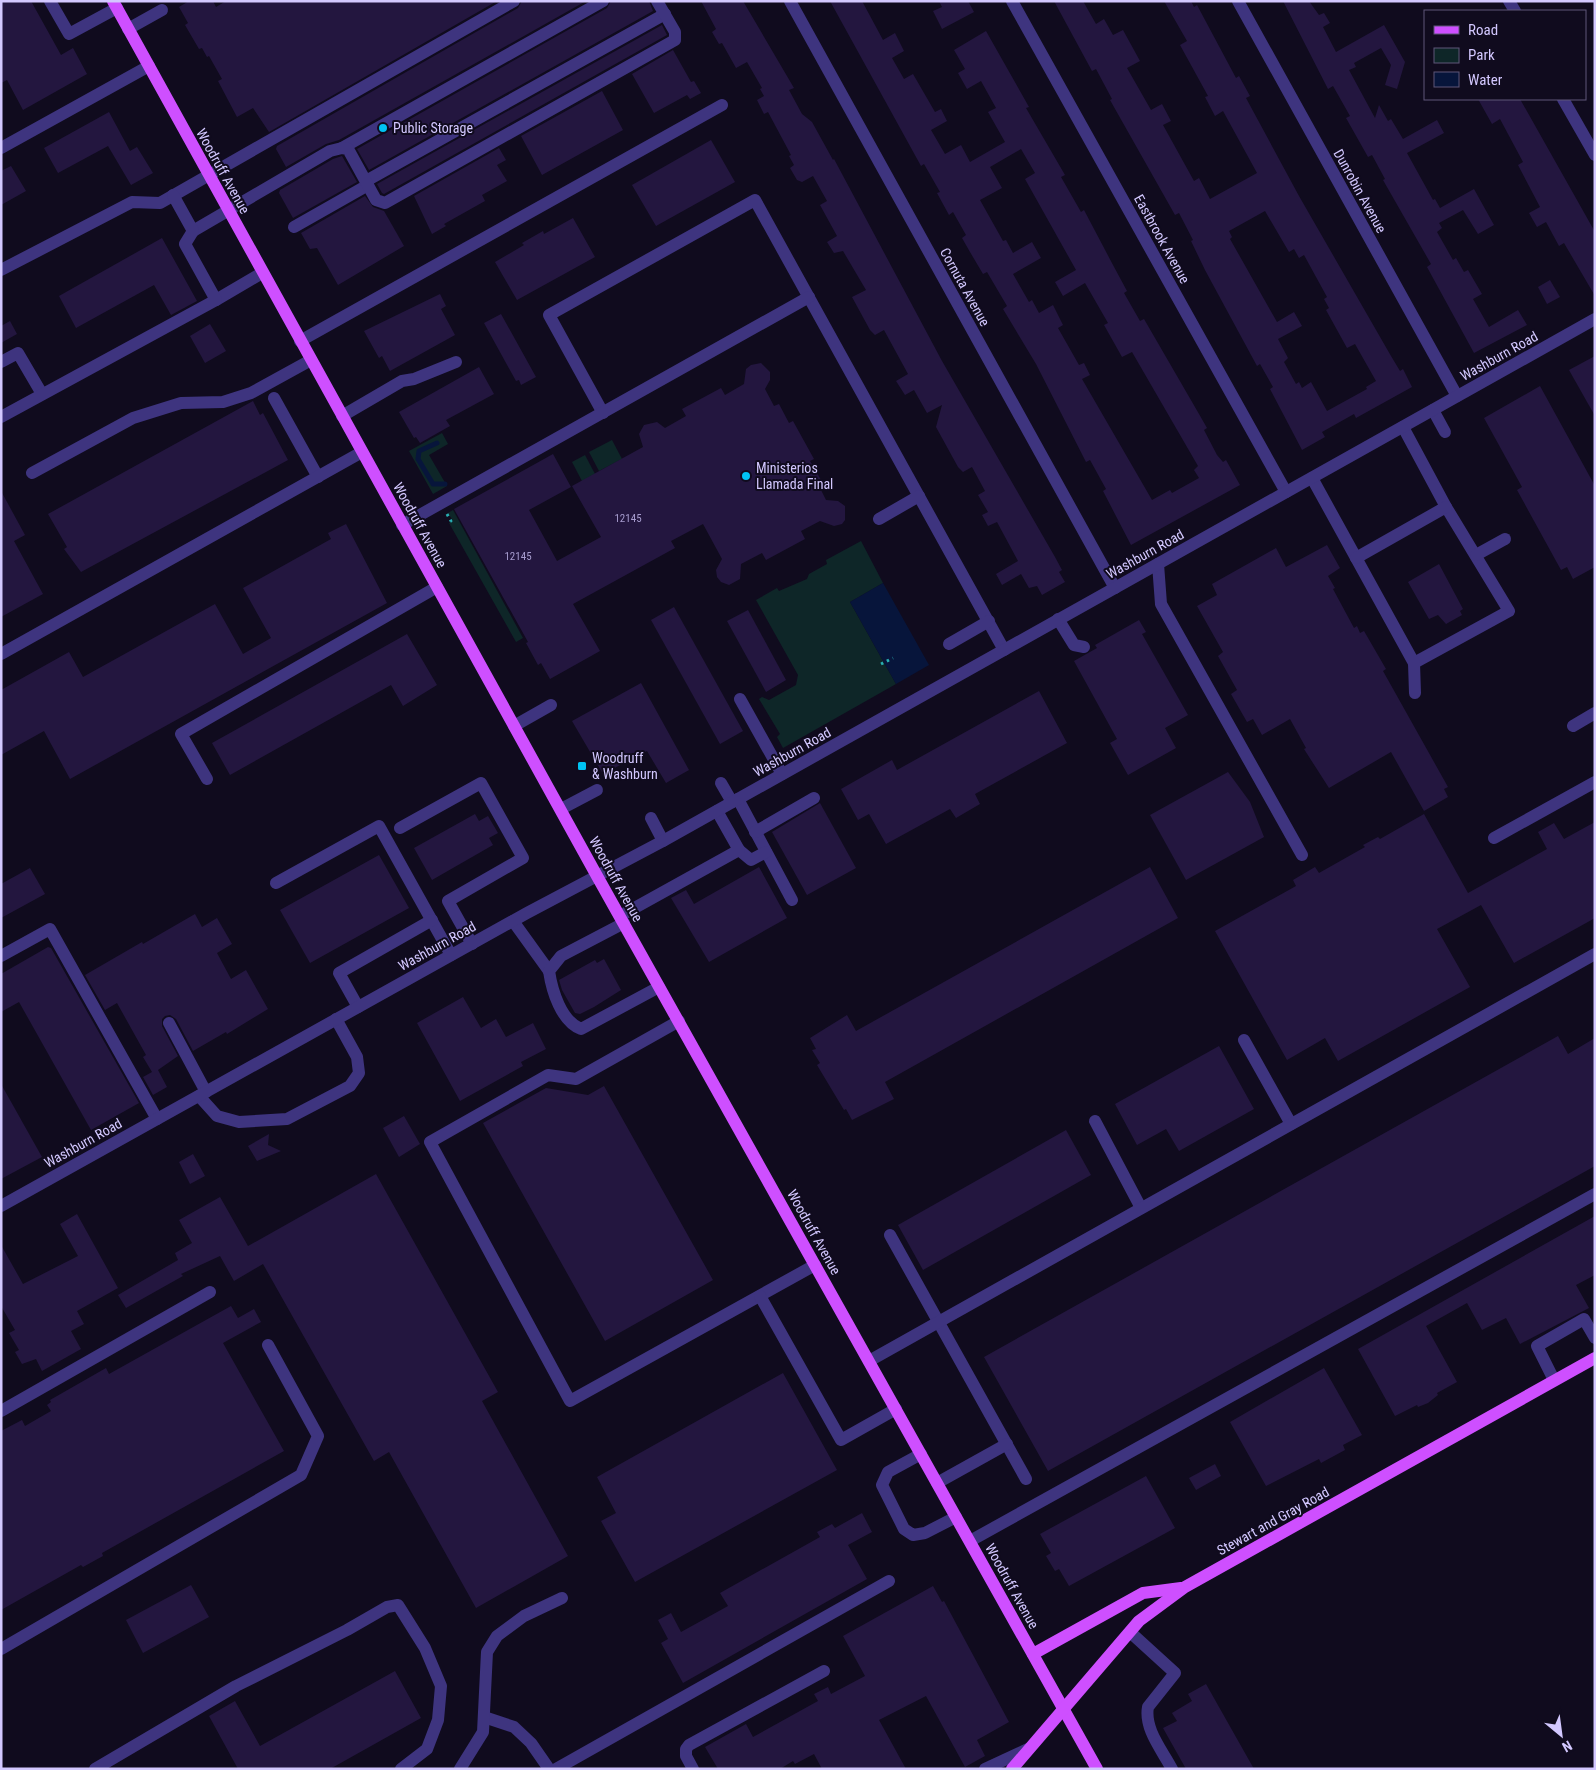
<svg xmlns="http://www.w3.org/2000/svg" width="1596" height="1770" viewBox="0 0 1596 1770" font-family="'Roboto Condensed',sans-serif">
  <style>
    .green { fill: #0e2628 }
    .water { fill: #07153b }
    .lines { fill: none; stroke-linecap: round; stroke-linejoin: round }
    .stream { stroke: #07153b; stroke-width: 5 }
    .building { fill: #23163f; fill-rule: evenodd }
    .path { stroke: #28aeb2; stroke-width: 3; stroke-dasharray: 2.5 4; stroke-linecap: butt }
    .minor { stroke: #3e347f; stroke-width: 12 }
    .major { stroke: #ce4fff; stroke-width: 12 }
    .poi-dot { fill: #00c3f3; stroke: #100b1e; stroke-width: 2 }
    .labels { text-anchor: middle; stroke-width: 4; stroke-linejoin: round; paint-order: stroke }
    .number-label { font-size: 11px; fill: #a79ccf }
    .poi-label { font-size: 14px; fill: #d3c8ff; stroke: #100b1e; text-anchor: start }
    .street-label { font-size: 14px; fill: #d3c8ff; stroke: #100b1e }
  </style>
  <rect width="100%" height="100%" fill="#100b1e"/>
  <g class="green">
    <polygon points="442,433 448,444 429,455 447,486 433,494 409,451"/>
    <polygon points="612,440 622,459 599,471 589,452"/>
    <polygon points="585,455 595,474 583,483 572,462"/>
    <polygon points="453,510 523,638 516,642 449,523 453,521 448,513"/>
    <polygon points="861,541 883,583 850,602 896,684 783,748 777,737 780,734 759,699 762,697 769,700 796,685 798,675 756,600 777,588 779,591 807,579 809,574 827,564 826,560"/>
  </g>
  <polygon class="water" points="883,583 929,665 896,684 850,602"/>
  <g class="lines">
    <polyline class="stream" points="437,443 419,451 418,459 433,484 445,484"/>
  </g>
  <g class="building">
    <polygon points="1,1 31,1 61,55 73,48 87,74 23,110 7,80 1,83"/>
    <polygon points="189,1 213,1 216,7 226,1 497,1 269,132 253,108 237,117 218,81 222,79 209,56 207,57 202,48 199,49 185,25 188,23 179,7"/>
    <polygon points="522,1 586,1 339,140 326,144 286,167 276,149 277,146 518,8"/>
    <polygon points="611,1 649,1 653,11 369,170 357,149 607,8"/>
    <polygon points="701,1 743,1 794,88 789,90 802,114 812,122 833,160 834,159 942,361 1055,557 1062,570 1059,572 1065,582 1042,595 1037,586 1029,588 1021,574 1002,585 996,574 1018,561 997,522 988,526 982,515 988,512 978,495 985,491 972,467 963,472 958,467 936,427 942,405 927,413 914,390 905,395 896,381 908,374 884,330 875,335 870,330 852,297 866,290 843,251 834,253 827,242 837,236 820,205 827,201 813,176 802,182 797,180 790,168 794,165 789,156 791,155 768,112 764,114 757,100 764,96 760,89 762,88 747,62 736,68 722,43 719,44 712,32 716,29"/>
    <path d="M830,1H862L883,40L895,33L904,51L892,58L904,79L913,74L935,112L941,109L947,121L931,130L945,154L961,145L970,162L1005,142L988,112L996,108L981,81L967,89L958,73L965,69L954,50L986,31L1029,107L1026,108L1065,175L1061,177L1081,212L1084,210L1113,265L1127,291L1124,293L1140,321L1144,319L1199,414L1207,428L1204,430L1217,455L1223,462L1226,460L1240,485L1131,545L1103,491L1106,489L1090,460L1086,462L1036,364L1003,309L1007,306L987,272L983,274L970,252L962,238L966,235L953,212L949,215L937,193L940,192L924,164L921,166ZM1021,149L1035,173L1025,179L1076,270L1055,282L1063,296L1085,283L1108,323L1104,325L1122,357L1132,352L1198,466L1194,470L1199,478L1172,493L1170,490L1152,500L1082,379L1090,375L1084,363L1079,365L1058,328L1063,325L1053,305L1039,313L1032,300L1029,302L1013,274L1041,258L1032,242L1013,253L1006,240L1003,241L980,200L1002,188L990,167Z"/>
    <polygon points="939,1 968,1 974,12 942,29 933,11 942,7"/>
    <path d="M1054,1H1083L1096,24L1104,19L1113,35L1123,30L1140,61L1127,68L1151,110L1162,104L1171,121L1163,125L1194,181L1199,178L1210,199L1257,173L1223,111L1215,116L1205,97L1208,96L1180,45L1187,41L1164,1H1191L1194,7L1197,5L1236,78L1239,76L1250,96L1246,98L1299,196L1391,356L1400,371L1403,369L1412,387L1356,418L1354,414L1322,432L1325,437L1302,450L1270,389L1273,387L1260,364L1257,366L1205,270L1191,241L1193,240L1179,213L1175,215L1110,100L1112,99L1096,69L1092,71ZM1265,211L1289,252L1294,249L1299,258L1304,255L1327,297L1324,299L1329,308L1326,310L1347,348L1355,344L1376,381L1366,387L1367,389L1327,411L1311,382L1302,388L1299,382L1296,384L1284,362L1288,358L1278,339L1302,326L1294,312L1277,322L1230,239L1232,237L1229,231Z"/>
    <polygon points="1283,1 1309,1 1319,15 1324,13 1330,23 1323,27 1336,52 1384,25 1405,62 1397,89 1385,85 1391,65 1381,48 1354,63 1356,67 1349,70 1375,118 1379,105 1388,121 1391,119 1403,139 1437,120 1444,133 1407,153 1433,200 1435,199 1440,208 1474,189 1494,225 1478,234 1463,210 1439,223 1442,228 1437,232 1453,260 1456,258 1464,272 1468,270 1482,294 1473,299 1489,327 1518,310 1527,325 1474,353 1427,267 1431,264 1383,180 1385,179 1372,155 1368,157 1346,118 1350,116 1337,93 1333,86 1328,89"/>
    <polygon points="662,25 667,35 384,194 382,193 377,184"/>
    <polygon points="673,50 691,82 694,81 701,93 690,99 687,95 654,113 632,74"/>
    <polygon points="602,91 623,130 542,175 521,136"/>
    <polygon points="1478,99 1520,99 1595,232 1595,296 1564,243 1559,246 1546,222 1537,227 1529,213 1540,207 1518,165 1523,162 1500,119 1492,124"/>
    <polygon points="109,112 130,151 137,147 153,173 131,185 108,146 58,173 44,148"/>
    <polygon points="711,140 735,182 656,226 632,185"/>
    <polygon points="499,148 506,160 497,165 507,181 482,195 485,201 444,224 446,226 432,234 414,196"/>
    <polygon points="342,156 357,182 293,218 279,193 280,190 333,159"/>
    <polygon points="11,166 26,191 1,205 1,171"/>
    <polygon points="365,196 373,207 384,211 404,246 338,285 317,248 310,249 301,233"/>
    <polygon points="573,218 595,257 517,300 495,262 524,245 522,243 543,231 544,234"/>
    <polygon points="162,238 197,301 171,315 154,285 76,328 59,296"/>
    <polygon points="1550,280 1560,297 1547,304 1538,287"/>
    <polygon points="440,294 446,306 441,309 455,335 390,371 382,356 379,358 364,331"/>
    <polygon points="501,314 536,377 521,385 519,380 516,381 484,323"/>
    <polygon points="10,321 17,334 1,343 1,326"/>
    <polygon points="210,324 226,351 205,363 190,336"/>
    <polygon points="1595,356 1595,416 1569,370"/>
    <polygon points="761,363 770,372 770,380 765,389 774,406 779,404 789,423 793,421 814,459 810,461 821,480 817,482 826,500 838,501 845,506 845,520 842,524 834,526 820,521 801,531 805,539 766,560 762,553 741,564 740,579 729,585 721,582 717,577 716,570 722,559 703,524 671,541 675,548 573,604 600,651 550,679 541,663 538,665 526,643 528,642 454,509 553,454 571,487 529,510 557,561 601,537 572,486 643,447 639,434 644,425 657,422 665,428 686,416 682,409 721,388 725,395 744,384 746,369 751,365"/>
    <polygon points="479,367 494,394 446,420 450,426 420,443 416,437 414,438 399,412"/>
    <polygon points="1540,386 1595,486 1595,567 1573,579 1567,567 1561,570 1517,490 1522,487 1484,418"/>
    <polygon points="253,401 260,415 263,413 288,460 81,572 64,549 67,547 48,514"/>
    <polygon points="1,491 25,535 14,541 43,594 1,617"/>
    <polygon points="346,524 387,603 70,779 44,731 1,755 1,690 69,652 83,677 215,604 243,654 271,638 243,588 331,539 328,533"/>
    <polygon points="1327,545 1340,568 1328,576 1335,588 1333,589 1354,628 1357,626 1360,633 1364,631 1386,669 1383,671 1448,787 1444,789 1448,797 1424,811 1391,752 1329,788 1304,749 1306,748 1290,719 1262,735 1253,719 1247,722 1231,694 1237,690 1218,656 1223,652 1197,606 1217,595 1212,584 1276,548 1286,567"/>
    <polygon points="1439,564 1463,609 1460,611 1462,615 1446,624 1438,615 1429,619 1408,582"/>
    <polygon points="674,607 743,731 720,744 651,620"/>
    <polygon points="748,610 786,680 766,692 727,621"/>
    <polygon points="1139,620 1146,632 1142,634 1188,715 1165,728 1176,748 1128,775 1110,743 1117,739 1074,661 1097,648 1095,645"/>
    <polygon points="407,634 437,685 403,706 391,685 230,775 212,743"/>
    <polygon points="641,683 689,770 666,783 647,751 603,774 572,721"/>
    <polygon points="1039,691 1067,743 975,794 980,804 956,818 950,809 886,844 869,814 858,820 841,789 892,760 897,770"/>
    <polygon points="1228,772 1250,802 1264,837 1186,880 1150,815"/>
    <polygon points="820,803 856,868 807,895 772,832"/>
    <polygon points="475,814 479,821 488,816 498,833 489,838 493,845 432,880 414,848"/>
    <polygon points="1424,814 1468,893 1547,849 1538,832 1554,823 1564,839 1595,822 1595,918 1514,963 1481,905 1437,929 1470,987 1338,1061 1325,1038 1287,1060 1215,931 1296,886 1293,880 1315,867 1319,873 1365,847 1363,845 1378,837 1380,839"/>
    <polygon points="379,855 409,908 310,963 280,910"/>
    <polygon points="759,867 787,918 709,962 671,898 686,890 694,904"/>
    <polygon points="1150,867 1178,918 885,1082 894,1099 852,1120 846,1109 844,1110 817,1065 820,1063 812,1050 816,1049 810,1038 847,1015 856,1031"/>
    <polygon points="30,868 45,894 1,918 1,884"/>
    <polygon points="195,914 202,927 217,918 232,944 217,953 231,979 246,970 268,1009 227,1034 226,1032 193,1051 176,1019 170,1015 165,1016 162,1019 162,1026 178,1056 158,1070 167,1087 153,1095 143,1077 152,1072 143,1057 146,1055 117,1003 105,1010 85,975 142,942 143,944"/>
    <polygon points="48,947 51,948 139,1103 91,1130 19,1002 1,1012 1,974"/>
    <polygon points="604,959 621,990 594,1007 580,1014 575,1013 562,990 559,980 595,960 597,963"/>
    <polygon points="463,997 481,1028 496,1019 506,1037 533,1023 546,1049 521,1062 523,1066 460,1101 417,1023"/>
    <polygon points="1558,1036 1568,1054 1595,1038 1595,1166 1048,1471 984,1357"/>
    <polygon points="1219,1046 1254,1109 1179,1151 1166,1129 1137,1145 1115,1104"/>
    <polygon points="1,1084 42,1157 1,1179"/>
    <polygon points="604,1086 713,1280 605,1341 483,1123 546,1088 588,1095"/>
    <polygon points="404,1116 420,1144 399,1157 383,1128"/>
    <polygon points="1066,1130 1091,1175 923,1270 898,1225"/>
    <polygon points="269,1134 268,1145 281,1151 257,1161 248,1146"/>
    <polygon points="193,1154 205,1176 190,1184 179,1162"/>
    <polygon points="376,1174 498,1392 482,1401 568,1556 476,1608 389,1452 374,1461 263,1264 234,1281 220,1256 181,1274 183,1276 126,1308 118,1295 178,1260 175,1253 192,1243 179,1220 220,1197 248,1246"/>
    <polygon points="77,1214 118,1288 77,1311 84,1324 71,1331 81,1349 42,1371 36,1359 22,1364 15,1352 19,1350 9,1333 15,1330 1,1306 1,1245 23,1284 78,1256 60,1224"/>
    <polygon points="1595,1216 1595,1275 1576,1285 1589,1308 1520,1344 1506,1318 1482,1330 1467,1303 1426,1326 1457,1382 1437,1393 1438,1395 1428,1403 1418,1407 1417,1405 1395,1416 1358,1349"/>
    <polygon points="231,1306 238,1318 254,1309 261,1322 223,1343 284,1451 102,1553 103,1556 83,1567 81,1565 1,1610 1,1431 22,1420 25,1426 51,1411 47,1405 51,1402 50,1400 106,1368 109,1374"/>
    <polygon points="1324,1368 1362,1435 1343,1445 1345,1450 1321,1463 1319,1459 1266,1486 1230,1422"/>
    <polygon points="783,1373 837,1470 635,1582 601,1521 616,1513 597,1477"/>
    <polygon points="1215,1464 1221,1476 1196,1490 1189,1478"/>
    <polygon points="1146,1476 1175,1528 1069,1586 1059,1569 1055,1571 1046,1556 1051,1553 1040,1534"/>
    <polygon points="862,1513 872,1532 848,1545 867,1579 683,1683 661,1643 668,1639 658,1620 671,1613 681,1632 728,1606 720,1593 820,1537 817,1532 832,1524 835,1528"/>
    <polygon points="191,1585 209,1617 143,1653 126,1620"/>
    <polygon points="933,1586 942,1602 944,1601 1009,1722 977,1740 985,1756 965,1767 926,1696 879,1720 906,1769 822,1769 814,1754 795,1764 793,1761 780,1769 718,1769 705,1747 746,1724 753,1737 818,1701 814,1694 828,1687 831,1694 865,1676 843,1636"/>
    <polygon points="395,1671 421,1718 330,1769 238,1769 209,1716 235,1701 260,1746"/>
    <polygon points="1206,1684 1254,1769 1186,1769 1163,1728 1177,1721 1172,1713 1192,1701 1188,1694"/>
  </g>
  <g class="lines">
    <g class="path">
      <polyline points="447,514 451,521 449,522"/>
      <polyline points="881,664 893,658"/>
    </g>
    <g class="minor">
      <polyline points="50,1 69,34 117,8"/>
      <polyline points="790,1 1115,588"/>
      <polyline points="1012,1 1286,492"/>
      <polyline points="1238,1 1457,396"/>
      <polyline points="1509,1 1515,11"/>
      <polyline points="128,29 162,10"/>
      <polyline points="1563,99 1595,155"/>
      <polyline points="1,148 149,66"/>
      <polyline points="342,148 603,1"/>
      <polyline points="366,181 665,14"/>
      <polyline points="294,227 368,185"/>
      <polyline points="193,231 330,151 342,148 348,149 376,200 385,203 675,40 675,32 657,1"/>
      <polyline points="1,270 132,202 160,203 514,1"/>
      <polyline points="216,300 262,273"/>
      <polyline points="300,341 722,105"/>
      <polyline points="1,362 18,353 42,394"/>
      <polyline points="274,398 318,477"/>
      <polyline points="1433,410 1445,432"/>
      <polyline points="603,413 549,315 755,200 1004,650"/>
      <polyline points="342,416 402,381 414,379 456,362"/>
      <polyline points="1,417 216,300 185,244 193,231 173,195"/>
      <polyline points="1403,427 1446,507 1509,611 1414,663"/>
      <polyline points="32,473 133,418 181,403 223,402 251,393 311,360"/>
      <polyline points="1312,478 1414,663 1415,693"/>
      <polyline points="879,519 919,496"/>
      <polyline points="402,525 809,297"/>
      <polyline points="1476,555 1505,539"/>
      <polyline points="1356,558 1446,507"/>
      <polyline points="1158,564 1161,604 1302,855"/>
      <polyline points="1058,619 1074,645 1084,647"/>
      <polyline points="949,644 989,621"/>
      <polyline points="1,654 362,452"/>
      <polyline points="740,699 782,774"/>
      <polyline points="514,726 551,705"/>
      <polyline points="1573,726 1595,713"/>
      <polyline points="207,779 181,734 437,587"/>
      <polyline points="721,783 732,802"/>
      <polyline points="738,799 792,900"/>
      <polyline points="561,809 597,790"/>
      <polyline points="651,818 663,841"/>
      <polyline points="400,828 481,783 523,858 448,901 472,944"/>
      <polyline points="755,832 814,798"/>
      <polyline points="1494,838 1595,782"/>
      <polyline points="739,850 751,860 766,852"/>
      <polyline points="276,883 379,826 451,955"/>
      <polyline points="620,916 739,850 717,811"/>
      <polyline points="513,921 549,971"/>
      <path d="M624,923L561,956L549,971C552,991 561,1021 581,1029L659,987"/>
      <polyline points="1,956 50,929 157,1119"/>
      <polyline points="358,1007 339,973 432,920"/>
      <polyline points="679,1021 576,1079 548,1075 430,1142 570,1401 815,1265"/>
      <polyline points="169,1023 206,1092"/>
      <polyline points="1244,1040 1291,1124"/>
      <polyline points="199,1096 217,1116 239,1122 287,1119 350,1086 359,1073 357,1057 336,1019"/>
      <polyline points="1095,1121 1141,1208"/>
      <polyline points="1,1206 527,913 663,841 1595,319"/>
      <polyline points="890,1235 1026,1479"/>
      <polyline points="760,1296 841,1440 896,1409"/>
      <polyline points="869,1361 1595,954"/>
      <polyline points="1554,1380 1537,1346 1584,1319 1595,1338"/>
      <polyline points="1,1411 210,1292"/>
      <polyline points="921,1454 888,1472 882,1485 904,1529 913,1535 925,1533 956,1517"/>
      <polyline points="937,1483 1007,1444"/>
      <polyline points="970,1541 1595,1194"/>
      <path d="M1130,1632L1175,1673L1148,1707C1144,1729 1162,1750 1172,1769"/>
      <polyline points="1,1649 301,1475 318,1436 268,1345"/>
      <polyline points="484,1717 514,1727 531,1743 549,1769"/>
      <polyline points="95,1769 236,1686 347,1630 387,1607 398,1605 425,1648 441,1686 438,1720 427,1749 401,1769"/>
      <polyline points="460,1769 483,1732 487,1652 497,1636 524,1616 562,1598"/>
      <polyline points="556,1769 889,1581"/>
      <polyline points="693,1769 686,1756 686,1749 689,1745 824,1671"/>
      <polyline points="985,1769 1028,1749"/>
    </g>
    <g class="major">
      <polyline points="113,1 597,876 1097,1769"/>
      <polyline points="1033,1654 1143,1593 1181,1588"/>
      <polyline points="1012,1769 1139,1621 1185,1587 1595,1358"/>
    </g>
  </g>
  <g class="poi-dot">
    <circle cx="383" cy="128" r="5"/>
    <circle cx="746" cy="476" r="5"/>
    <rect x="577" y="761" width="10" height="10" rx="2.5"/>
  </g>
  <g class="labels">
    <g class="number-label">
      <text x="628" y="522">12145</text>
      <text x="518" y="560">12145</text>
    </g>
    <g class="poi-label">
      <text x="393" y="133">Public Storage</text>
      <text x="756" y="473">Ministerios<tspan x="756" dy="16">Llamada Final</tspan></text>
      <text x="592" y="763">Woodruff<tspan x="592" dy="16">&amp; Washburn</tspan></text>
    </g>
    <g class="street-label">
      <text transform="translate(223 171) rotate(61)" y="5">Woodruff Avenue</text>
      <text transform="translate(1360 191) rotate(61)" y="5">Dunrobin Avenue</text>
      <text transform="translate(1162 239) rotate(61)" y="5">Eastbrook Avenue</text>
      <text transform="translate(965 287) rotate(61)" y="5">Cornuta Avenue</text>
      <text transform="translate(1499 356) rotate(-29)" y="5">Washburn Road</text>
      <text transform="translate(420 525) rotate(61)" y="5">Woodruff Avenue</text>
      <text transform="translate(1145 554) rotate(-29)" y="5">Washburn Road</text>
      <text transform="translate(792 752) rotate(-29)" y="5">Washburn Road</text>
      <text transform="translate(616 879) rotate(61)" y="5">Woodruff Avenue</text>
      <text transform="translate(437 946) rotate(-29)" y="5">Washburn Road</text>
      <text transform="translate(83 1143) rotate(-29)" y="5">Washburn Road</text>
      <text transform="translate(814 1232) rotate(61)" y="5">Woodruff Avenue</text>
      <text transform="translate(1273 1521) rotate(-29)" y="5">Stewart and Gray Road</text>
      <text transform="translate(1012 1586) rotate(61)" y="5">Woodruff Avenue</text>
    </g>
  </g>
  <rect width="1596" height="1770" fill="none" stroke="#d3c8ff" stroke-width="5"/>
  <rect x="1424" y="10" width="162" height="90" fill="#100b1e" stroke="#5e5778"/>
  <rect x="1434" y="26" width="25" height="8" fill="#ce4fff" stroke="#5e5778"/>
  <text x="1468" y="35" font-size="15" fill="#d3c8ff">Road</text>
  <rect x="1434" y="48" width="25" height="15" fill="#0e2628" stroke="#5e5778"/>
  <text x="1468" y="60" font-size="15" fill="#d3c8ff">Park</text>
  <rect x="1434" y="72" width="25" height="15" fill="#07153b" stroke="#5e5778"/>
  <text x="1468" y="85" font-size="15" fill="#d3c8ff">Water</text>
  <g transform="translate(1561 1735) rotate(151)" stroke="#100b1e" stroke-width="4" paint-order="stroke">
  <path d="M0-4L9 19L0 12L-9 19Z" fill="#d3c8ff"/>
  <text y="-8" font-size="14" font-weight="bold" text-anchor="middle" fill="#d3c8ff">N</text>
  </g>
</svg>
